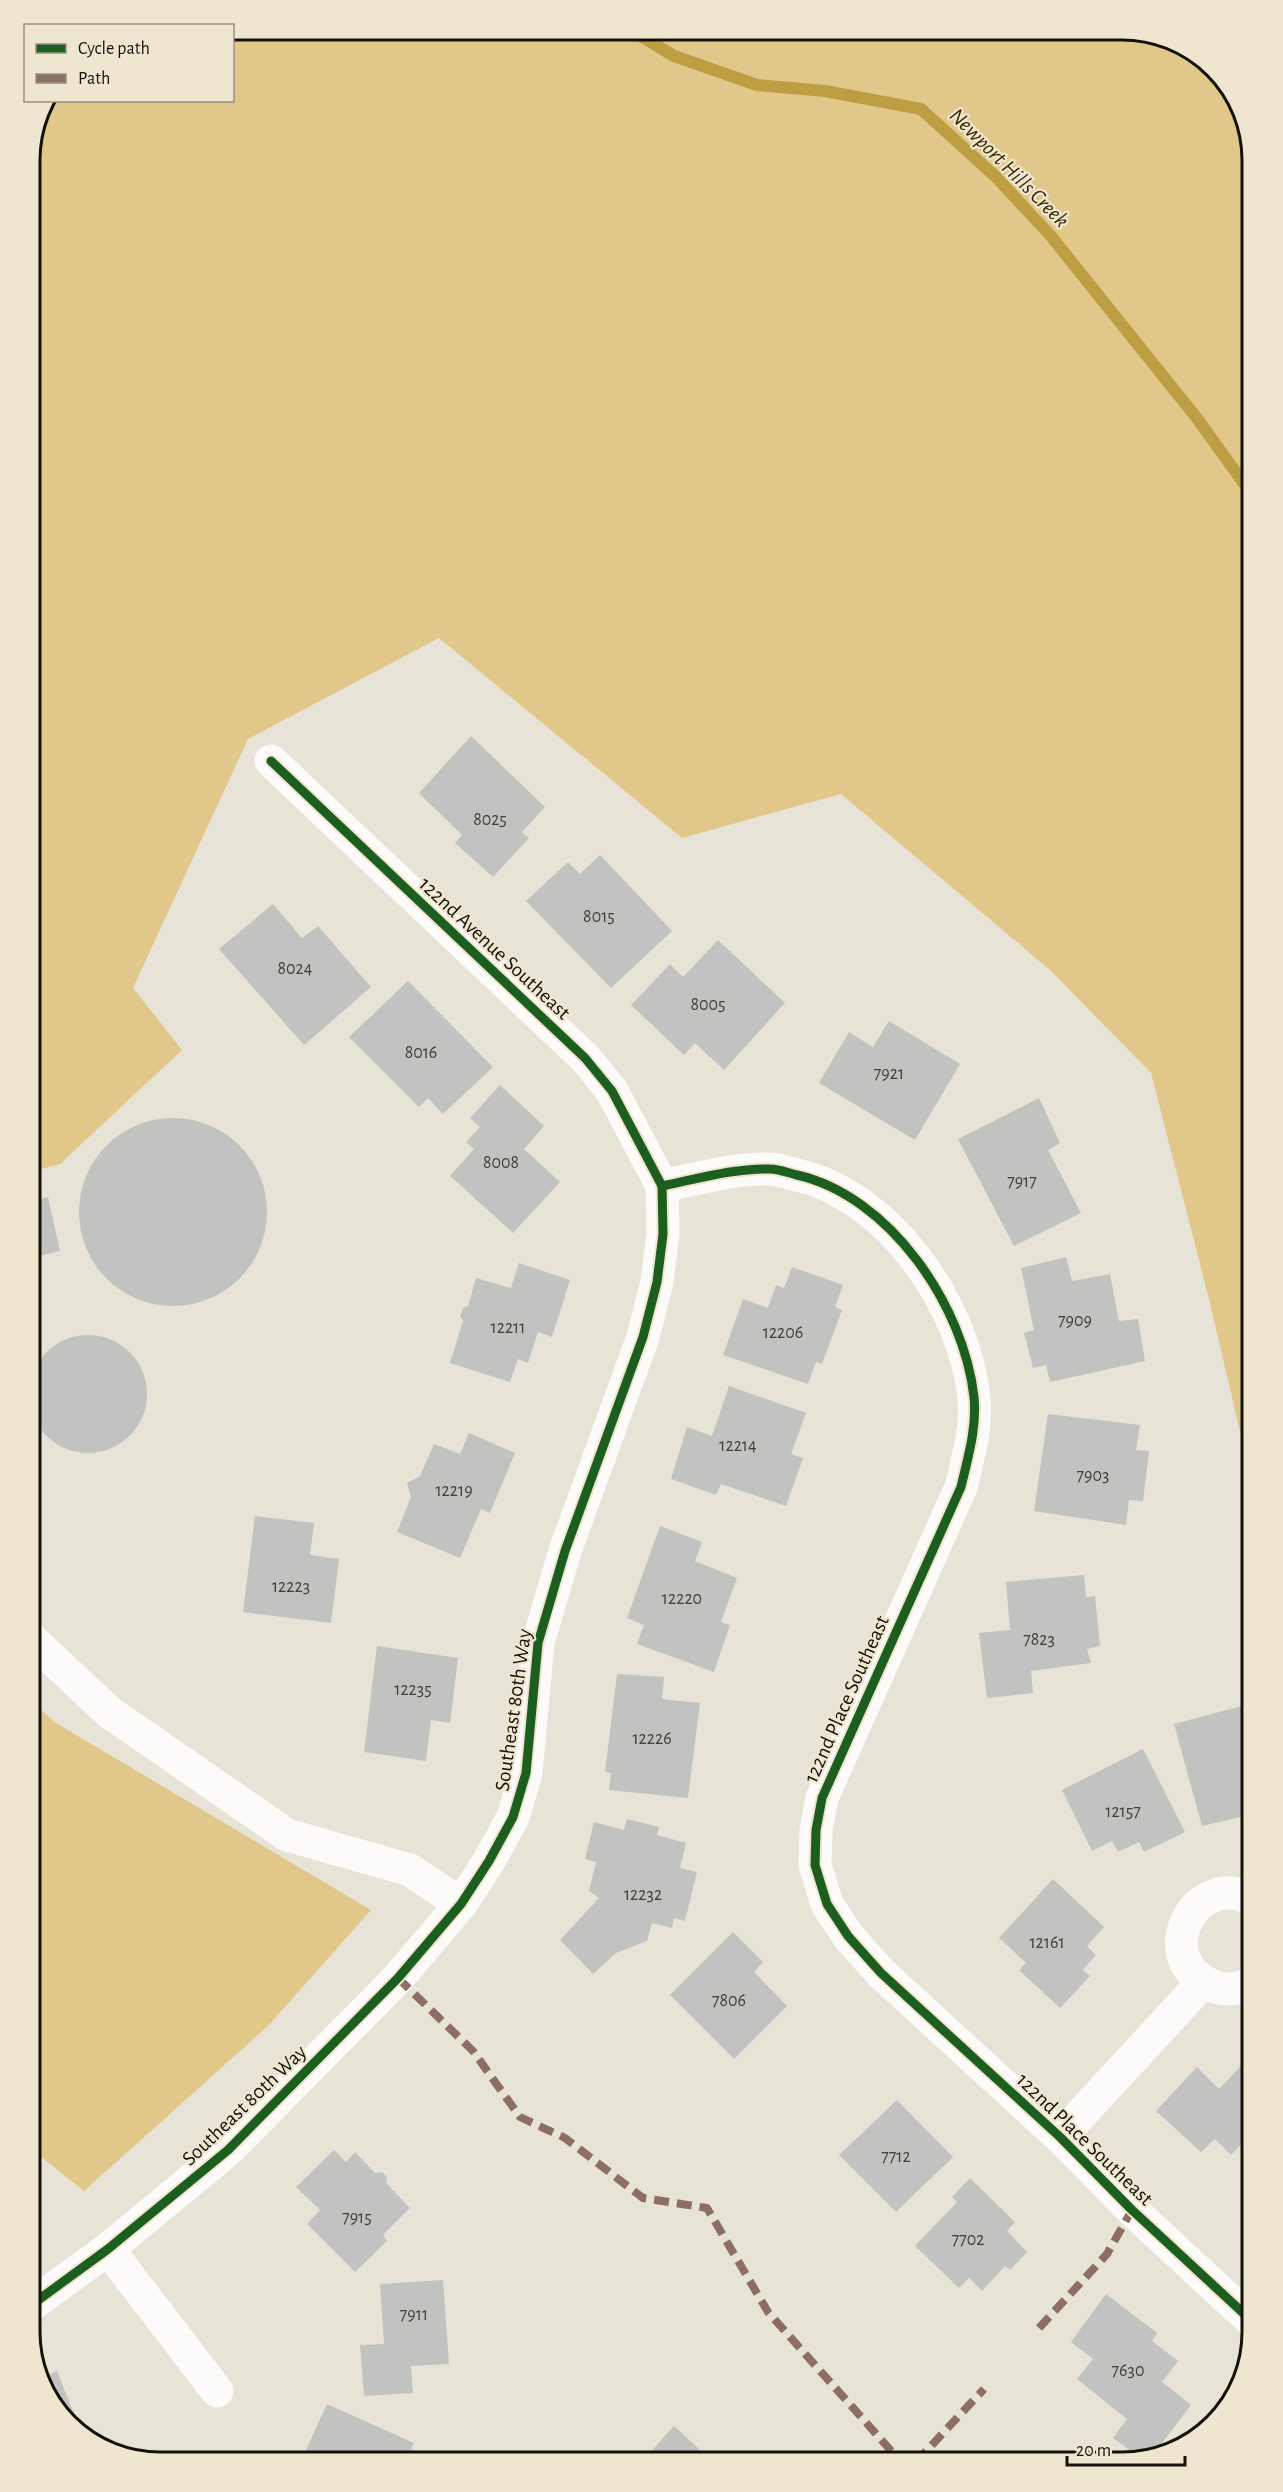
<svg xmlns="http://www.w3.org/2000/svg" width="1283" height="2492" viewBox="0 0 1283 2492" font-family="'Alegreya Sans',sans-serif">
  <style>
    .forest { fill: #e1c88a }
    .lines { fill: none; stroke-linecap: round; stroke-linejoin: round }
    .stream { stroke: #bd9e42; stroke-width: 12 }
    .building { fill: #c0c3bf }
    .minor { stroke: #fcfbf9; stroke-width: 33 }
    .quiet { stroke: #8d6e63; stroke-width: 8; stroke-dasharray: 15 8; stroke-linecap: butt }
    .cycleway-casing { stroke: #efe6d0; stroke-width: 13 }
    .cycleway { stroke: #1b5e20; stroke-width: 9 }
    .labels { text-anchor: middle; stroke-width: 4.5; stroke-linejoin: round; paint-order: stroke }
    .number-label { font-size: 18px; fill: #403e37 }
    .street-label { font-size: 21px; fill: #15120a; stroke: #efe6d0 }
    .water-label { font-size: 22px; font-style: italic; fill: #3a2900; stroke: #efe6d0 }
    .rim { fill: none; stroke: #15120a; stroke-width: 3 }
  </style>
  <rect width="100%" height="100%" fill="#e8e3d7"/>
  <g class="forest">
    <polygon points="233,30 1131,30 1195,52 1243,110 1253,161 1253,1487 1209,1299 1151,1073 1050,970 841,794 682,838 439,638 248,739 133,988 182,1050 60,1164 30,1172 30,152 40,110 47,101 232,100"/>
    <polygon points="30,1700 56,1723 371,1910 269,2025 84,2191 30,2148"/>
  </g>
  <g class="lines">
    <polyline class="stream" points="631,30 674,56 757,85 825,91 921,109 996,177 1050,235 1196,417 1253,496"/>
  </g>
  <g class="building">
    <polygon points="471,736 545,807 522,832 529,838 493,877 455,843 462,835 419,793"/>
    <polygon points="600,855 672,931 611,988 526,901 568,862 580,874"/>
    <polygon points="273,904 302,938 318,926 371,987 304,1045 219,949"/>
    <polygon points="718,940 785,1003 724,1070 695,1043 684,1055 631,1005 670,964 683,977"/>
    <polygon points="408,981 493,1067 443,1114 428,1098 419,1107 349,1037"/>
    <polygon points="889,1021 960,1064 915,1140 819,1083 849,1032 873,1047"/>
    <polygon points="500,1085 544,1126 524,1149 560,1182 513,1233 450,1176 474,1149 466,1142 480,1127 470,1118"/>
    <polygon points="1039,1098 1060,1143 1048,1150 1081,1213 1014,1246 958,1139"/>
    <circle cx="173" cy="1212" r="94"/>
    <polygon points="48,1197 60,1251 30,1258 30,1201"/>
    <polygon points="1066,1257 1072,1281 1110,1274 1119,1321 1138,1319 1145,1361 1050,1382 1046,1365 1033,1368 1024,1333 1034,1330 1021,1268"/>
    <polygon points="519,1263 570,1280 552,1337 538,1332 528,1363 518,1359 510,1382 450,1363 463,1321 460,1316 463,1308 468,1306 476,1278 511,1288"/>
    <polygon points="792,1267 843,1285 835,1307 842,1310 822,1364 816,1362 808,1384 723,1355 743,1299 768,1308 776,1285 784,1288"/>
    <circle cx="88" cy="1394" r="59"/>
    <polygon points="729,1386 806,1413 791,1454 803,1458 786,1506 721,1484 716,1495 671,1479 687,1427 712,1436"/>
    <polygon points="1048,1414 1140,1425 1136,1450 1149,1451 1143,1501 1129,1500 1126,1525 1034,1511"/>
    <polygon points="469,1433 515,1453 490,1513 481,1509 460,1558 397,1532 411,1497 407,1483 420,1476 434,1444 460,1454"/>
    <polygon points="255,1516 314,1523 310,1555 339,1559 331,1623 243,1612"/>
    <polygon points="660,1526 702,1542 695,1561 737,1578 721,1622 730,1625 714,1672 637,1644 644,1625 627,1618"/>
    <polygon points="1084,1575 1086,1597 1095,1596 1100,1646 1087,1649 1091,1663 1031,1671 1033,1693 987,1698 979,1633 1010,1630 1006,1582"/>
    <polygon points="377,1646 458,1658 450,1723 431,1720 426,1761 364,1752"/>
    <polygon points="617,1674 664,1677 662,1699 700,1703 688,1798 609,1790 611,1773 605,1772"/>
    <polygon points="1253,1703 1253,1774 1243,1776 1253,1814 1202,1826 1174,1724"/>
    <polygon points="1143,1749 1185,1832 1144,1852 1139,1842 1118,1852 1112,1841 1092,1851 1062,1790"/>
    <polygon points="627,1819 659,1827 657,1835 686,1843 680,1868 697,1872 685,1921 674,1918 672,1928 652,1923 647,1941 616,1953 593,1974 560,1940 599,1898 589,1891 596,1862 585,1859 594,1822 624,1830"/>
    <polygon points="1053,1879 1104,1927 1087,1946 1096,1955 1083,1970 1090,1976 1060,2008 1019,1970 1026,1963 999,1938"/>
    <polygon points="733,1932 763,1962 754,1972 787,2006 734,2059 670,1995"/>
    <polygon points="1253,2053 1253,2136 1251,2134 1231,2155 1215,2139 1201,2152 1156,2111 1197,2067 1219,2089"/>
    <polygon points="897,2100 953,2157 896,2212 839,2155"/>
    <polygon points="334,2150 346,2162 355,2152 375,2173 382,2172 387,2177 386,2183 410,2208 383,2235 387,2241 355,2272 307,2224 320,2210 296,2187"/>
    <polygon points="970,2178 1015,2222 1007,2231 1027,2252 1010,2270 1005,2266 982,2291 969,2278 959,2288 915,2246 957,2202 952,2197"/>
    <polygon points="443,2280 449,2364 411,2366 413,2393 364,2396 360,2345 384,2344 380,2284"/>
    <polygon points="1106,2294 1157,2333 1152,2341 1178,2361 1162,2382 1191,2405 1152,2456 1140,2458 1113,2438 1127,2419 1077,2379 1093,2359 1071,2342"/>
    <polygon points="57,2371 81,2431 80,2431 40,2382 39,2379"/>
    <polygon points="327,2404 414,2443 411,2449 430,2458 428,2462 332,2462 306,2450"/>
    <polygon points="674,2426 713,2462 632,2462 640,2452 646,2457"/>
  </g>
  <g class="lines">
    <g class="minor">
      <path d="M662,1186C697,1179 734,1168 770,1169C779,1169 788,1173 797,1175C890,1196 964,1306 974,1397C977,1428 968,1457 961,1487L822,1798L816,1830L815,1865L827,1904L848,1936L881,1973L1060,2137L1132,2210L1253,2322"/>
      <polyline points="30,1638 109,1712 287,1835 410,1870 461,1904"/>
      <path d="M1253,1982C1241,1989 1226,1991 1213,1986C1148,1960 1195,1867 1253,1900"/>
      <polyline points="1060,2137 1203,1982"/>
      <polyline points="108,2249 217,2391"/>
      <polyline points="30,2306 108,2249 228,2150 398,1978 461,1904 489,1861 513,1817 526,1773 538,1643 565,1551 643,1337 657,1282 663,1234 662,1186 612,1091 585,1058 271,761"/>
    </g>
    <g class="quiet">
      <polyline points="398,1978 473,2051 520,2117 565,2138 643,2198 707,2208 768,2312 901,2462"/>
      <polyline points="1039,2328 1107,2254 1132,2210"/>
      <polyline points="834,2462 845,2456 871,2462"/>
      <polyline points="916,2462 984,2389"/>
    </g>
    <defs>
      <g id="cycleway">
        <path d="M662,1186C697,1179 734,1168 770,1169C779,1169 788,1173 797,1175C890,1196 964,1306 974,1397C977,1428 968,1457 961,1487L822,1798L816,1830L815,1865L827,1904L848,1936L881,1973L1060,2137L1132,2210L1253,2322"/>
        <polyline points="30,2306 108,2249 228,2150 398,1978 461,1904 489,1861 513,1817 526,1773 538,1643 565,1551 643,1337 657,1282 663,1234 662,1186 612,1091 585,1058 271,761"/>
      </g>
    </defs>
    <use href="#cycleway" class="cycleway-casing"/>
    <use href="#cycleway" class="cycleway"/>
  </g>
  <g class="labels">
    <g class="number-label">
      <text x="490" y="825">8025</text>
      <text x="599" y="922">8015</text>
      <text x="295" y="974">8024</text>
      <text x="708" y="1010">8005</text>
      <text x="421" y="1058">8016</text>
      <text x="889" y="1079">7921</text>
      <text x="501" y="1168">8008</text>
      <text x="1022" y="1187">7917</text>
      <text x="1075" y="1326">7909</text>
      <text x="508" y="1333">12211</text>
      <text x="783" y="1338">12206</text>
      <text x="738" y="1451">12214</text>
      <text x="1093" y="1481">7903</text>
      <text x="454" y="1496">12219</text>
      <text x="291" y="1592">12223</text>
      <text x="682" y="1604">12220</text>
      <text x="1039" y="1645">7823</text>
      <text x="413" y="1695">12235</text>
      <text x="652" y="1744">12226</text>
      <text x="1123" y="1817">12157</text>
      <text x="643" y="1900">12232</text>
      <text x="1047" y="1948">12161</text>
      <text x="729" y="2006">7806</text>
      <text x="896" y="2162">7712</text>
      <text x="357" y="2223">7915</text>
      <text x="968" y="2245">7702</text>
      <text x="414" y="2320">7911</text>
      <text x="1128" y="2376">7630</text>
    </g>
    <g class="street-label">
      <text transform="translate(495 948) rotate(43)" y="7">122nd Avenue Southeast</text>
      <text transform="translate(846 1699) rotate(-66)" y="7">122nd Place Southeast</text>
      <text transform="translate(513 1710) rotate(-82)" y="7">Southeast 80th Way</text>
      <text transform="translate(244 2105) rotate(-44)" y="7">Southeast 80th Way</text>
      <text transform="translate(1085 2139) rotate(44)" y="7">122nd Place Southeast</text>
    </g>
    <g class="water-label">
      <text transform="translate(1010 167) rotate(45)" y="8">Newport Hills Creek</text>
    </g>
  </g>
  <path d="M0 0H1283V2492H0ZM160 40H1122A120 120 0 0 1 1242 160V2332A120 120 0 0 1 1122 2452H160A120 120 0 0 1 40 2332V160A120 120 0 0 1 160 40Z" fill="#efe6d0" fill-rule="evenodd"/>
  <path class="rim" d="M160 40H1122A120 120 0 0 1 1242 160V2332A120 120 0 0 1 1122 2452H160A120 120 0 0 1 40 2332V160A120 120 0 0 1 160 40Z"/>
  <rect x="24" y="24" width="210" height="78" fill="#efe6d0" stroke="#989181" stroke-width="1.5"/>
  <rect x="36" y="44" width="30" height="9" fill="#1b5e20" stroke="#989181" stroke-width="1.5"/>
  <text x="78" y="54" font-size="18" fill="#15120a">Cycle path</text>
  <rect x="36" y="74" width="30" height="9" fill="#8d6e63" stroke="#989181" stroke-width="1.5"/>
  <text x="78" y="84" font-size="18" fill="#15120a">Path</text>
  <path d="M1067 2456v9h118v-9" fill="none" stroke="#15120a" stroke-width="3"/>
  <text x="1076" y="2456" font-size="18" fill="#15120a" stroke="#efe6d0" stroke-width="4.5" paint-order="stroke">20 m</text>
</svg>
